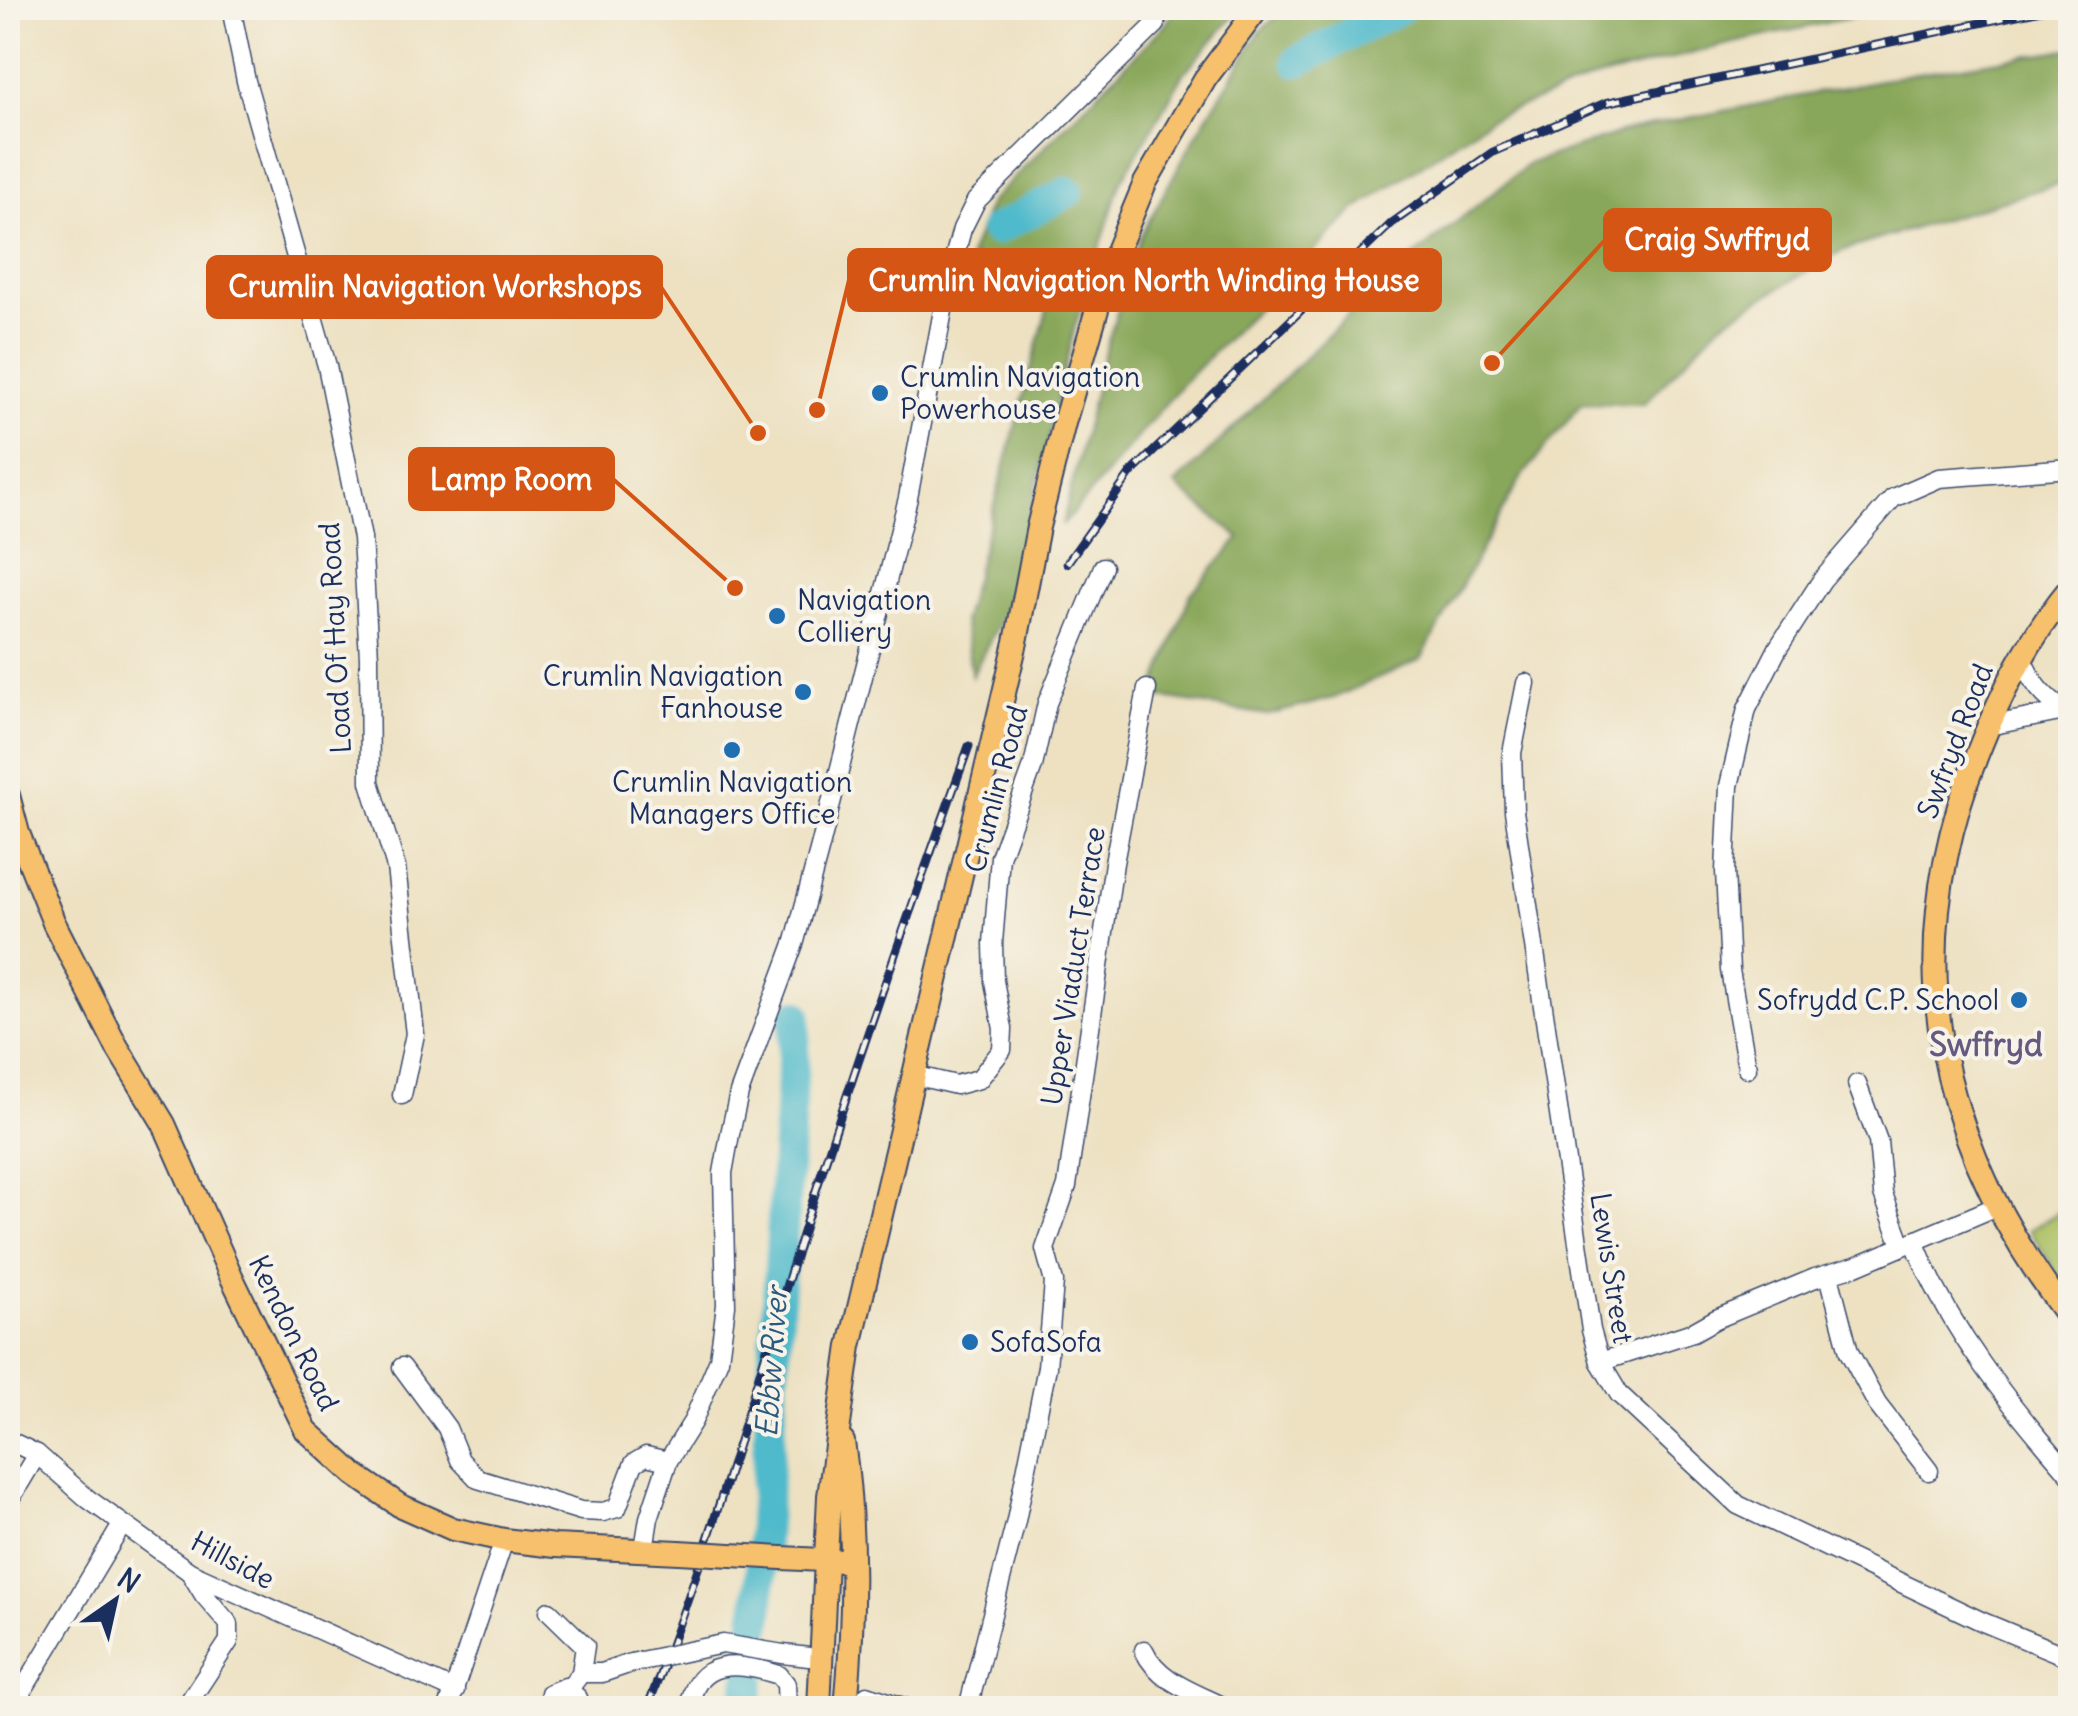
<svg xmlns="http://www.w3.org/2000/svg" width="2078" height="1716" viewBox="0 0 2078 1716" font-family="Delius,sans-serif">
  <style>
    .green { fill: #acc165; stroke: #647862; stroke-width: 2.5 }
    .forest { fill: #89a75a; stroke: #526b5c; stroke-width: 2.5 }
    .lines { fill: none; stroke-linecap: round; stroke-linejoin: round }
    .river { stroke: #4fbacb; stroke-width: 32 }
    .minor-casing { stroke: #3a4a6d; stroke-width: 21 }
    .major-casing { stroke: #3a4a6d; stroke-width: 26 }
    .minor { stroke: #fff; stroke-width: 18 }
    .major { stroke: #f7c06c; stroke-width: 22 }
    .rail-casing { stroke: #1b2f5e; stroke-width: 9 }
    .rail { stroke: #f7f3e8; stroke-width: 5; stroke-dasharray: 15; stroke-linecap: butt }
    .minor-bridge-casing { stroke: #3a4a6d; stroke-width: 21; stroke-linecap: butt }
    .major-bridge-casing { stroke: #3a4a6d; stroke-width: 26; stroke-linecap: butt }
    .minor-bridge { stroke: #fff; stroke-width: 18 }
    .major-bridge { stroke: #f7c06c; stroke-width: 22 }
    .poi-dot { fill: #1f6fb2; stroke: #f7f3e8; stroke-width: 4 }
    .labels { text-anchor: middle; stroke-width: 8; stroke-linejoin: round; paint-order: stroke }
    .poi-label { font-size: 28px; fill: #1b2f5e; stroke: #f7f3e8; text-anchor: start }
    .street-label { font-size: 28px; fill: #1b2f5e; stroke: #f7f3e8 }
    .water-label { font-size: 30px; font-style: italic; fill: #2b597f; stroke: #f7f3e8 }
    .quarter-label { font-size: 32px; font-weight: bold; fill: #665a80; stroke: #f7f3e8 }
    .leader { fill: none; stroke: #d45514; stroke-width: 4 }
    .callout-dot { fill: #d45514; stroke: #f7f3e8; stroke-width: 4 }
    .callout { fill: #d45514; stroke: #d45514; stroke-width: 4 }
    .callout-label { font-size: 30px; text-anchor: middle; font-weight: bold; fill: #fff }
  </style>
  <rect width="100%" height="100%" fill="#f7f3e8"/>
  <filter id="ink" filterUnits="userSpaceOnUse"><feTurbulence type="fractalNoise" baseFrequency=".01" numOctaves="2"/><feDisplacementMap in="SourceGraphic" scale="20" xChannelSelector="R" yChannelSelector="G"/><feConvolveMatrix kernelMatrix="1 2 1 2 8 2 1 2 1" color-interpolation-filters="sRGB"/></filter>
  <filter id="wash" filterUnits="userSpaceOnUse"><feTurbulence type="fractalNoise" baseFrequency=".0048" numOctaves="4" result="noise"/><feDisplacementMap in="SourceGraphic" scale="40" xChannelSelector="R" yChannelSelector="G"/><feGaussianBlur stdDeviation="2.25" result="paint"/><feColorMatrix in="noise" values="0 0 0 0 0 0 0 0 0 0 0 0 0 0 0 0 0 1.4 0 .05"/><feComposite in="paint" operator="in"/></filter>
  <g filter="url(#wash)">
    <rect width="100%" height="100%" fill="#ede1c2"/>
    <polygon class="green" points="2070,1206 2070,1269 2059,1277 2029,1230"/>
    <g class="forest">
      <polygon points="1176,8 1241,8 1184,73 1120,183 1074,330 1009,601 972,676 963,620 1057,273 969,257 990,202 1166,24"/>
      <polygon points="1286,8 1894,8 1720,46 1589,80 1490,119 1355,210 1182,384 1062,526 1101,364 1141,235 1197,134 1260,31"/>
      <polygon points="2070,49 2070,180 1841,251 1721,323 1644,404 1582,403 1521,478 1421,659 1333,698 1268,715 1152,696 1190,595 1240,538 1175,485 1387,278 1530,163 1633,129 1911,74"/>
    </g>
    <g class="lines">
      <g class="river">
        <polyline points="1298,61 1400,8"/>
        <polyline points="995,230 1068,192"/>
        <polyline points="747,1708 759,1603 796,1015"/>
      </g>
    </g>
  </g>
  <g filter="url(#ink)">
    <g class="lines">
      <defs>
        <g id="minor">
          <polyline points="231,8 246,81 327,366 362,538 369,657 370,782 396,867 415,1034 402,1095"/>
          <path d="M2021,656C2031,682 2043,697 2066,712"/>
          <polyline points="1526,683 1512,753 1514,811 1591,1330 1600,1362 1619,1394 1738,1505 1983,1622 2070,1658"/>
          <polyline points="1988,726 2070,710"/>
          <polyline points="1747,1068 1730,970 1725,871 1729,786 1747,709 1778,648 1822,580 1893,498 1939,478 2070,468"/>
          <polyline points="913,1075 956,1085 979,1079 1002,1050 1003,1029 994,981 993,943 1000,857 1033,766 1047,703 1103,567"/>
          <polyline points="1857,1084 1878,1141 1883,1194 1902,1245"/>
          <path d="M1914,1241C1949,1330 2008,1403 2070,1474"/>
          <polyline points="1829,1275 1849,1352 1877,1404 1929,1471"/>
          <polyline points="1600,1362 1693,1332 1716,1319 1815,1278 1856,1266 1995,1207"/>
          <polyline points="402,1367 447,1428 460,1460 478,1479 581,1511 603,1512 617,1508 634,1463 646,1456 668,1461"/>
          <polyline points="8,1440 37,1454 88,1499 190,1572 455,1691"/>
          <polyline points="8,1503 37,1454"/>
          <polyline points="644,1549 649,1518 668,1461 693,1421 719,1359 726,1305 723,1173 730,1134 739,1093 795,941 820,847 908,498 950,273 962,229 976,201 1156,24 1158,8"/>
          <polyline points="549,1611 585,1646 581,1673 569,1689"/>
          <path d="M1144,1650C1158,1682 1197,1693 1226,1708"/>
          <polyline points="783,1654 809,1657"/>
          <polyline points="581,1673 602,1673 631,1663"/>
          <polyline points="867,1695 906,1708"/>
          <polyline points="12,1708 122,1525"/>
          <polyline points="185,1708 229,1641 229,1624 204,1595 190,1572"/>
          <polyline points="448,1708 504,1540"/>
          <polyline points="548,1708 550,1693 565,1687 578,1698 577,1708"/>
          <path d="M690,1708C694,1657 740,1662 779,1675L786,1684L787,1708"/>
          <polyline points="968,1708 1016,1521 1047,1367 1054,1282 1045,1249 1067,1186 1114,863 1147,689"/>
        </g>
        <g id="major">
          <path d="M2070,588C2029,638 2002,691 1978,752C1895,959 1937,1145 2070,1319"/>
          <polyline points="8,795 18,833 54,923 117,1047 164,1124 232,1278 306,1430 354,1474 399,1505 453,1529 504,1540 555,1546 679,1552"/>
          <path d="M843,1442C856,1529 854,1621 846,1708"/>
          <polyline points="782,1558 843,1561"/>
          <polyline points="819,1708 829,1496 850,1346 1016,642 1038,527 1064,423 1107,275 1145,183 1205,79 1258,8"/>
        </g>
      </defs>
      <use href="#minor" class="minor-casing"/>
      <use href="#major" class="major-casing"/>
      <use href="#minor" class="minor"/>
      <use href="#major" class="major"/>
      <defs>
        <g id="rail">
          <polyline points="1067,563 1131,473 1392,223 1493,152 1605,103 2050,8"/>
          <path d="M647,1708C707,1558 750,1402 798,1248C850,1079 909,912 969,746"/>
        </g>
      </defs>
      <use href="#rail" class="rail-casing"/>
      <use href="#rail" class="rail"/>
      <defs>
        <polyline id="minor-bridge" points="631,1663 723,1644 783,1654"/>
        <polyline id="major-bridge" points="679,1552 782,1558"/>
      </defs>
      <use href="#minor-bridge" class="minor-bridge-casing"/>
      <use href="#major-bridge" class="major-bridge-casing"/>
      <use href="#minor-bridge" class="minor-bridge"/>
      <use href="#major-bridge" class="major-bridge"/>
    </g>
  </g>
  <g class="poi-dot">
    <circle cx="880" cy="393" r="10"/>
    <circle cx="777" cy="616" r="10"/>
    <circle cx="803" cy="692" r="10"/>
    <circle cx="732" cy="750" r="10"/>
    <circle cx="2019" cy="1000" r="10"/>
    <circle cx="970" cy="1342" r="10"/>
  </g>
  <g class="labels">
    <g class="poi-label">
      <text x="900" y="387">Crumlin Navigation<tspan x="900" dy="32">Powerhouse</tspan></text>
      <text x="797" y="610">Navigation<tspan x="797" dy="32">Colliery</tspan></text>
      <text x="783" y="686" text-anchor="end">Crumlin Navigation<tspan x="783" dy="32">Fanhouse</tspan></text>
      <text x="732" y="792" text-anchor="middle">Crumlin Navigation<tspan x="732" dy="32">Managers Office</tspan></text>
      <text x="1999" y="1010" text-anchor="end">Sofrydd C.P. School</text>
      <text x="990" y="1352">SofaSofa</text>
    </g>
    <g class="street-label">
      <text transform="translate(335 638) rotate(-93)" y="10">Load Of Hay Road</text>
      <text transform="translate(1955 741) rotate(-69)" y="10">Swfryd Road</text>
      <text transform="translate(996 789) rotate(-75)" y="10">Crumlin Road</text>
      <text transform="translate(1073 966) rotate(-81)" y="10">Upper Viaduct Terrace</text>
      <text transform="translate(1612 1268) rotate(81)" y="10">Lewis Street</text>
      <text transform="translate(294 1333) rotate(64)" y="10">Kendon Road</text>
      <text transform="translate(233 1560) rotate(28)" y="10">Hillside</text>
    </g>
    <g class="water-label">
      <text transform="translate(772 1362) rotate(-86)" y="10">Ebbw River</text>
    </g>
    <g class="quarter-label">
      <text x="1986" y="1056">Swffryd</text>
    </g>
  </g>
  <path class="leader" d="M1492 363L1605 240M817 410L849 280M758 433L661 287M735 588L613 479"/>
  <g class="callout-dot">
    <circle cx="1492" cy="363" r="10"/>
    <circle cx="817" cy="410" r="10"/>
    <circle cx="758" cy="433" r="10"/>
    <circle cx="735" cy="588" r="10"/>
  </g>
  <g class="callout">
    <rect x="1605" y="210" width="225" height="60" rx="10"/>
    <rect x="849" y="250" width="591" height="60" rx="10"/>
    <rect x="208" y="257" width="453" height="60" rx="10"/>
    <rect x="410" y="449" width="203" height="60" rx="10"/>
  </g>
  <g class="callout-label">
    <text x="1717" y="250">Craig Swffryd</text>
    <text x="1144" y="291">Crumlin Navigation North Winding House</text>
    <text x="435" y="297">Crumlin Navigation Workshops</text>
    <text x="511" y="490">Lamp Room</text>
  </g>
  <rect width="2078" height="1716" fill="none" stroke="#f7f3e8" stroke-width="40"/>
  <g transform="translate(115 1601) rotate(34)" stroke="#f7f3e8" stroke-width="8" paint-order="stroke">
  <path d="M0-8L18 38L0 25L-18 38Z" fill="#1b2f5e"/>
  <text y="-15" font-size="28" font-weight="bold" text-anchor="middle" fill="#1b2f5e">N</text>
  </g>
</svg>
